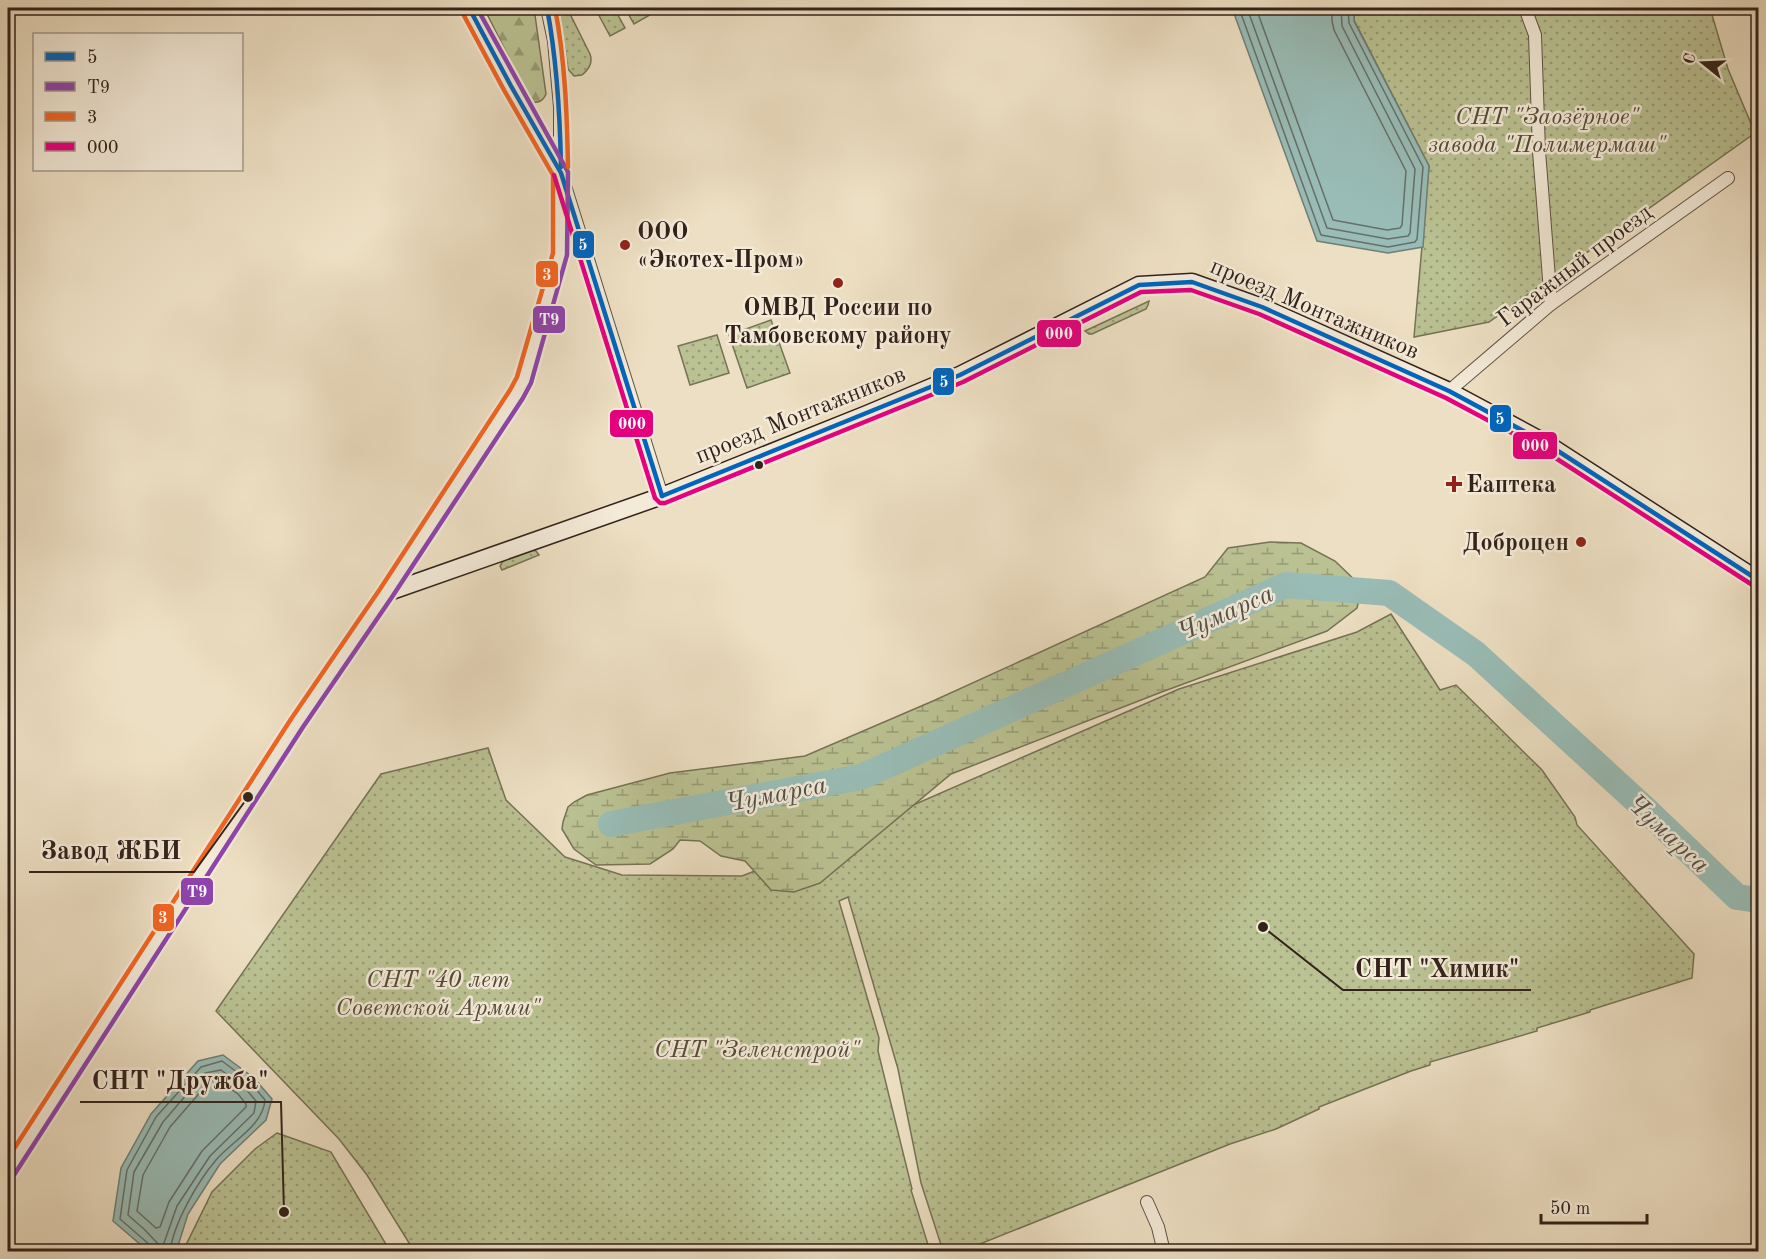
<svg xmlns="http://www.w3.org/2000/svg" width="1766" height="1259" viewBox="0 0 1766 1259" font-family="'Old Standard TT',serif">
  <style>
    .grass { fill: url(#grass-dots); stroke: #767256; stroke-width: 1.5 }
    .forest { fill: url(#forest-firs); stroke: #767256; stroke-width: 1.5 }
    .wetland { fill: url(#wetland-marsh); stroke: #767256; stroke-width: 1.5 }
    .water { fill: #99bcb6; stroke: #707e78; stroke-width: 1.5 }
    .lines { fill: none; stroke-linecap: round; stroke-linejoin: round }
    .shore { stroke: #666f68; stroke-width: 1.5 }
    .river { stroke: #99bcb6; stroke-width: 26 }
    .minor-casing { stroke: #625145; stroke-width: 14 }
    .secondary-casing { stroke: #33221b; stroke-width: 19 }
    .minor { stroke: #f3ead8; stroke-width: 12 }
    .secondary { stroke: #f3ead8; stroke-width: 16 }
    .bus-1-casing { stroke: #f3ead8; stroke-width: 9 }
    .bus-2-casing { stroke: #f3ead8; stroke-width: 9 }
    .bus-3-casing { stroke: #f3ead8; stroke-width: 9 }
    .bus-4-casing { stroke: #f3ead8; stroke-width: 9 }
    .bus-1 { stroke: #0065bd; stroke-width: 4.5 }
    .bus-2 { stroke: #8e44ad; stroke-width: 4.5 }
    .bus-3 { stroke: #f26522; stroke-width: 4.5 }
    .bus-4 { stroke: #e5007d; stroke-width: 4.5 }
    .poi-dot { fill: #8f2418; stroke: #f3ead8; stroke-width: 2 }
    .bus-dot { fill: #33221b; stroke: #f3ead8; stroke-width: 2 }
    .labels { text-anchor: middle; stroke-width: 5; stroke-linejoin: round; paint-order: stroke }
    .park-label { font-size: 24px; font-style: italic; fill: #554a39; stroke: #f3ead8 }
    .poi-label { font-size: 24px; font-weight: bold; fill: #33221b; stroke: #f3ead8; text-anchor: start }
    .street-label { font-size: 24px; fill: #33221b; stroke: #f3ead8 }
    .water-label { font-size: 26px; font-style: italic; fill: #52504a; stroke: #f3ead8 }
    .leader { fill: none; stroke: #33221b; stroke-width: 2 }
    .callout-dot { fill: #33221b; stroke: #f3ead8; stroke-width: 2 }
    .callout-label { font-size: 26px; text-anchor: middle; font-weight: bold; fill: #33221b; stroke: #f3ead8; stroke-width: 5; stroke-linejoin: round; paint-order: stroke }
    .line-badge { stroke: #f3ead8; stroke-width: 2 }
    .badge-label { font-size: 16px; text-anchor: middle; font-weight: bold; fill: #fff }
  </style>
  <defs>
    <pattern id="grass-dots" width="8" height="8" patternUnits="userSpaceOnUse" patternTransform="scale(1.5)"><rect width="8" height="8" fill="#bac192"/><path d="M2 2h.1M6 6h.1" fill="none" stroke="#989c76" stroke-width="1.8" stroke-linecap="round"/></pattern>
    <pattern id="forest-firs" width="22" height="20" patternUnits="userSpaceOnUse" patternTransform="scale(1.5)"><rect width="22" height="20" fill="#bac192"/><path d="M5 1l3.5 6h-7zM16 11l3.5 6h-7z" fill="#989c76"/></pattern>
    <pattern id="wetland-marsh" width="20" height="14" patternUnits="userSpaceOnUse" patternTransform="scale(1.5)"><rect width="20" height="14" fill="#bac192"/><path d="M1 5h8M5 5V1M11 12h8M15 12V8" fill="none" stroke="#989c76"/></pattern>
  </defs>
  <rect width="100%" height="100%" fill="#eddfc3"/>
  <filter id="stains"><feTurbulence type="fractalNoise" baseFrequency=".00333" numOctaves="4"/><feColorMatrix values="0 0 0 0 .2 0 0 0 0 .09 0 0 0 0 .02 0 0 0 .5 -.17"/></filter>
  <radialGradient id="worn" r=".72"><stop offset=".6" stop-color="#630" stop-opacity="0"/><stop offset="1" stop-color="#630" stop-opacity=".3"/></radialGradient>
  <g class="grass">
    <path d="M559,8H567L590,54C593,63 589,69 582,75L574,76L568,69Z"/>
    <polygon points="595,8 614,8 625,28 610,36"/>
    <polygon points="625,8 652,8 655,12 634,24"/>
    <polygon points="1354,8 1710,8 1728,69 1755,133 1489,322 1414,337 1429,166 1354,20"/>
    <polygon points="1149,301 1148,305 1146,309 1092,334 1089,334 1085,331"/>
    <polygon points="771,320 790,373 747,388 729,335"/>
    <polygon points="717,335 729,373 690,385 678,346"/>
    <polygon points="532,550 536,551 539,555 502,570 500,566 503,561"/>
    <polygon points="1391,614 1440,690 1456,685 1542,770 1575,817 1577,825 1694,954 1692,978 1590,1010 1590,1012 1537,1028 1537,1031 1430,1062 1430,1065 1411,1071 1319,1107 1319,1109 1276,1129 1230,1144 960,1252 943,1251 921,1183 898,1069 848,897 839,901 879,1038 878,1051 912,1189 911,1190 930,1251 414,1251 367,1175 339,1139 216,1011 381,774 488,748 506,800 565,857 622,875 742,876 824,844 1179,689 1357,632"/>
    <polygon points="277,1133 331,1152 390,1251 183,1251 212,1192 255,1149"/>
  </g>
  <path class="forest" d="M484,8H534L546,94C543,101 539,103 531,102Z"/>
  <polygon class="wetland" points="1270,542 1301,543 1335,561 1362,587 1357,608 1327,631 1159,693 951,774 820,883 794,892 771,890 745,861 721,856 700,841 680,840 673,849 650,864 596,865 574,849 562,829 563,822 568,807 574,802 587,795 670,773 805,756 933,701 1205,577 1228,548"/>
  <g class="water">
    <polygon points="1232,8 1354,8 1354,21 1429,166 1423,247 1388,253 1317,241"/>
    <polygon points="223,1055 254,1078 272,1099 266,1120 220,1164 188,1214 177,1249 172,1251 148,1251 113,1221 121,1168 151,1114 198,1061"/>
  </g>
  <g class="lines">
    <g class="shore">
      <polyline points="1239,8 1321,235 1388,247 1415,242 1417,239 1423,167 1349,23 1348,8"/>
      <polyline points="1247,8 1327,228 1388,239 1408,236 1410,233 1415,169 1342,26 1341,8"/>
      <polyline points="1256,8 1333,220 1387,230 1400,228 1402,225 1406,171 1334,30 1332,21 1332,8"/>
      <polygon points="221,1070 245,1088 256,1101 254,1113 210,1156 177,1206 164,1243 163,1246 160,1246 145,1230 128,1215 134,1172 163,1122 205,1073"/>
      <polygon points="217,1079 238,1094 246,1104 246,1107 202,1151 169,1202 160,1227 156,1228 137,1211 143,1175 170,1127 210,1081"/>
      <path d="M152,1252L150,1245L120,1219L127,1170L156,1117L201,1067L222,1061L250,1082L265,1100C263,1126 232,1141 216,1160C198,1181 173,1224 170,1252"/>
    </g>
    <polyline class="river" points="611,824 861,777 1286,585 1389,593 1476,654 1642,806 1737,897 1758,900"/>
    <defs>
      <g id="minor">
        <polyline points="469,8 511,86 561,173 662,496"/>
        <polyline points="1525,8 1535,35 1539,151 1551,304"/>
        <polyline points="1449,391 1551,304 1728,178"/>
        <polyline points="386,593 517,394 524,380 560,254 560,107 554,41 547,8"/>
        <polyline points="1147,1202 1158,1227 1164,1252"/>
      </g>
      <polyline id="secondary" points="8,1171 297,723 386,593 662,496 867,414 960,375 1139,285 1192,282 1262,307 1449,391 1544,442 1758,580"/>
    </defs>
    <use href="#minor" class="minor-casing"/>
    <use href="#secondary" class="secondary-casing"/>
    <use href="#minor" class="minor"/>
    <use href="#secondary" class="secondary"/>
    <defs>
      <g id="bus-1">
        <polyline points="469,8 511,86 561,173 662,496"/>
        <path d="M547,8C557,61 560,113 561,167"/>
        <polyline points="662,496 960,375 1139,285 1192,282 1262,307 1449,391 1544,442 1758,580"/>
      </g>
      <polyline id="bus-2" points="14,1175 303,727 392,597 523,398 531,383 567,255 568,172 477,8"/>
      <g id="bus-3">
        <path d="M555,8C565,60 567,113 568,167"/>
        <polyline points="8,1158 291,719 380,589 510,390 517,377 553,253 553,175 504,90 462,12"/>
      </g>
      <polyline id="bus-4" points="554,175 655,498 660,503 665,503 963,382 1141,292 1191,290 1259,314 1446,398 1540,448 1754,586"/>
    </defs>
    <use href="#bus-1" class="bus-1-casing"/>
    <use href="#bus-2" class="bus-2-casing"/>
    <use href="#bus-3" class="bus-3-casing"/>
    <use href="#bus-4" class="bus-4-casing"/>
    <use href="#bus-1" class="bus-1"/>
    <use href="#bus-2" class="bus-2"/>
    <use href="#bus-3" class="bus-3"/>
    <use href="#bus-4" class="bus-4"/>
  </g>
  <g class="poi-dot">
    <circle cx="625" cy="245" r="6"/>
    <circle cx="838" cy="283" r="6"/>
    <path d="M1451 475h6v6h6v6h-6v6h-6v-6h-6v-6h6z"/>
    <circle cx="1581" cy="542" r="6"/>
  </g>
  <circle class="bus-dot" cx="759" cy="465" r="5"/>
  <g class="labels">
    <g class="park-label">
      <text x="1547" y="124">СНТ "Заозёрное"<tspan x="1547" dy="28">завода "Полимермаш"</tspan></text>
      <text x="438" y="987">СНТ "40 лет<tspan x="438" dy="28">Советской Армии"</tspan></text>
      <text x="757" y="1057">СНТ "Зеленстрой"</text>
    </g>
    <g class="poi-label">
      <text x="637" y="239">ООО<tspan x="637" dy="28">«Экотех-Пром»</tspan></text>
      <text x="838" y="315" text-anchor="middle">ОМВД России по<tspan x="838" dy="28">Тамбовскому району</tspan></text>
      <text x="1466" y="492">Еаптека</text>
      <text x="1569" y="550" text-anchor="end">Доброцен</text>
    </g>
    <g class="street-label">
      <text transform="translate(1574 265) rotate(-37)" y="8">Гаражный проезд</text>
      <text transform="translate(1315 308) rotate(23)" y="8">проезд Монтажников</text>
      <text transform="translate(800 414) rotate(-22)" y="8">проезд Монтажников</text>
    </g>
    <g class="water-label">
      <text transform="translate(1225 612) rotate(-24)" y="9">Чумарса</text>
      <text transform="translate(776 793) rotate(-11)" y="9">Чумарса</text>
      <text transform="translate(1669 833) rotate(43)" y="9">Чумарса</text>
    </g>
  </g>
  <path class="leader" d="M248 797L194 872H29M1263 927L1343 990H1531M284 1212L281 1102H80"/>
  <g class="callout-dot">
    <circle cx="248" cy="797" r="6"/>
    <circle cx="1263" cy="927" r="6"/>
    <circle cx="284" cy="1212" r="6"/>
  </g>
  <g class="callout-label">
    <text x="111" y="859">Завод ЖБИ</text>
    <text x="1437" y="977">СНТ "Химик"</text>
    <text x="180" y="1089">СНТ "Дружба"</text>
  </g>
  <g class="line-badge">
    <rect x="572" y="230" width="23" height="29" rx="6" fill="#0065bd"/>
    <rect x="535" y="260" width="24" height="28" rx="6" fill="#f26522"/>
    <rect x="532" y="305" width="34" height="29" rx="6" fill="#8e44ad"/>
    <rect x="1036" y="319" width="46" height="29" rx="6" fill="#e5007d"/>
    <rect x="932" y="367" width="23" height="29" rx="6" fill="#0065bd"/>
    <rect x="1489" y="404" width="23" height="29" rx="6" fill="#0065bd"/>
    <rect x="609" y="409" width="45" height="29" rx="6" fill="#e5007d"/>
    <rect x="1512" y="431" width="46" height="29" rx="6" fill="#e5007d"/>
    <rect x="180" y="877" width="34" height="29" rx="6" fill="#8e44ad"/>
    <rect x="152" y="903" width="23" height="29" rx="6" fill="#f26522"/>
  </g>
  <g class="badge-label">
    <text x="583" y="250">5</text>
    <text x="547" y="280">3</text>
    <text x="549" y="325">Т9</text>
    <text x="1059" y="339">000</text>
    <text x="944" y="387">5</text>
    <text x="1500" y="424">5</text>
    <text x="632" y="429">000</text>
    <text x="1535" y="451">000</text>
    <text x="197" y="897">Т9</text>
    <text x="163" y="923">3</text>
  </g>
  <rect width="1766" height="1259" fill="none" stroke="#eddfc3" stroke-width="30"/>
  <rect x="9" y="9" width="1748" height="1241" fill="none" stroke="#33221b" stroke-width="3"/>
  <rect x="15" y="15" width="1736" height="1229" fill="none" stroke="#33221b" stroke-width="1.5"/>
  <rect x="33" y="33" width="210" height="138" fill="#f3ead8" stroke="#a69a8c" stroke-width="1.5"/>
  <rect x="45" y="52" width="30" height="9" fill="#0065bd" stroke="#a69a8c" stroke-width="1.5"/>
  <text x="87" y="63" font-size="18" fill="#33221b">5</text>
  <rect x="45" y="82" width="30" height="9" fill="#8e44ad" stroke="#a69a8c" stroke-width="1.5"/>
  <text x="87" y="93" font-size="18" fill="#33221b">Т9</text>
  <rect x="45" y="112" width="30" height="9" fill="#f26522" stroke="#a69a8c" stroke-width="1.5"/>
  <text x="87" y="123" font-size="18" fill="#33221b">3</text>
  <rect x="45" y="142" width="30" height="9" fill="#e5007d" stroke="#a69a8c" stroke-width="1.5"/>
  <text x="87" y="153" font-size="18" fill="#33221b">000</text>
  <g transform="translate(1703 63) rotate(288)" stroke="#f3ead8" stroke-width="4.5" paint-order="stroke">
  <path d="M0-4.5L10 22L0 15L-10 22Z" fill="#33221b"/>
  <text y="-9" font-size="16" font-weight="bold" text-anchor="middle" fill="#33221b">С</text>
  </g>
  <path d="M1541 1214v9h106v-9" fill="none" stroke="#33221b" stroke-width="3"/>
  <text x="1550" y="1214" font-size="18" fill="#33221b" stroke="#f3ead8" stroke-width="4.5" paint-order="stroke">50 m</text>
  <rect width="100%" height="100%" filter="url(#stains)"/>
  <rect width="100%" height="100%" fill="url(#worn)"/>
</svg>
